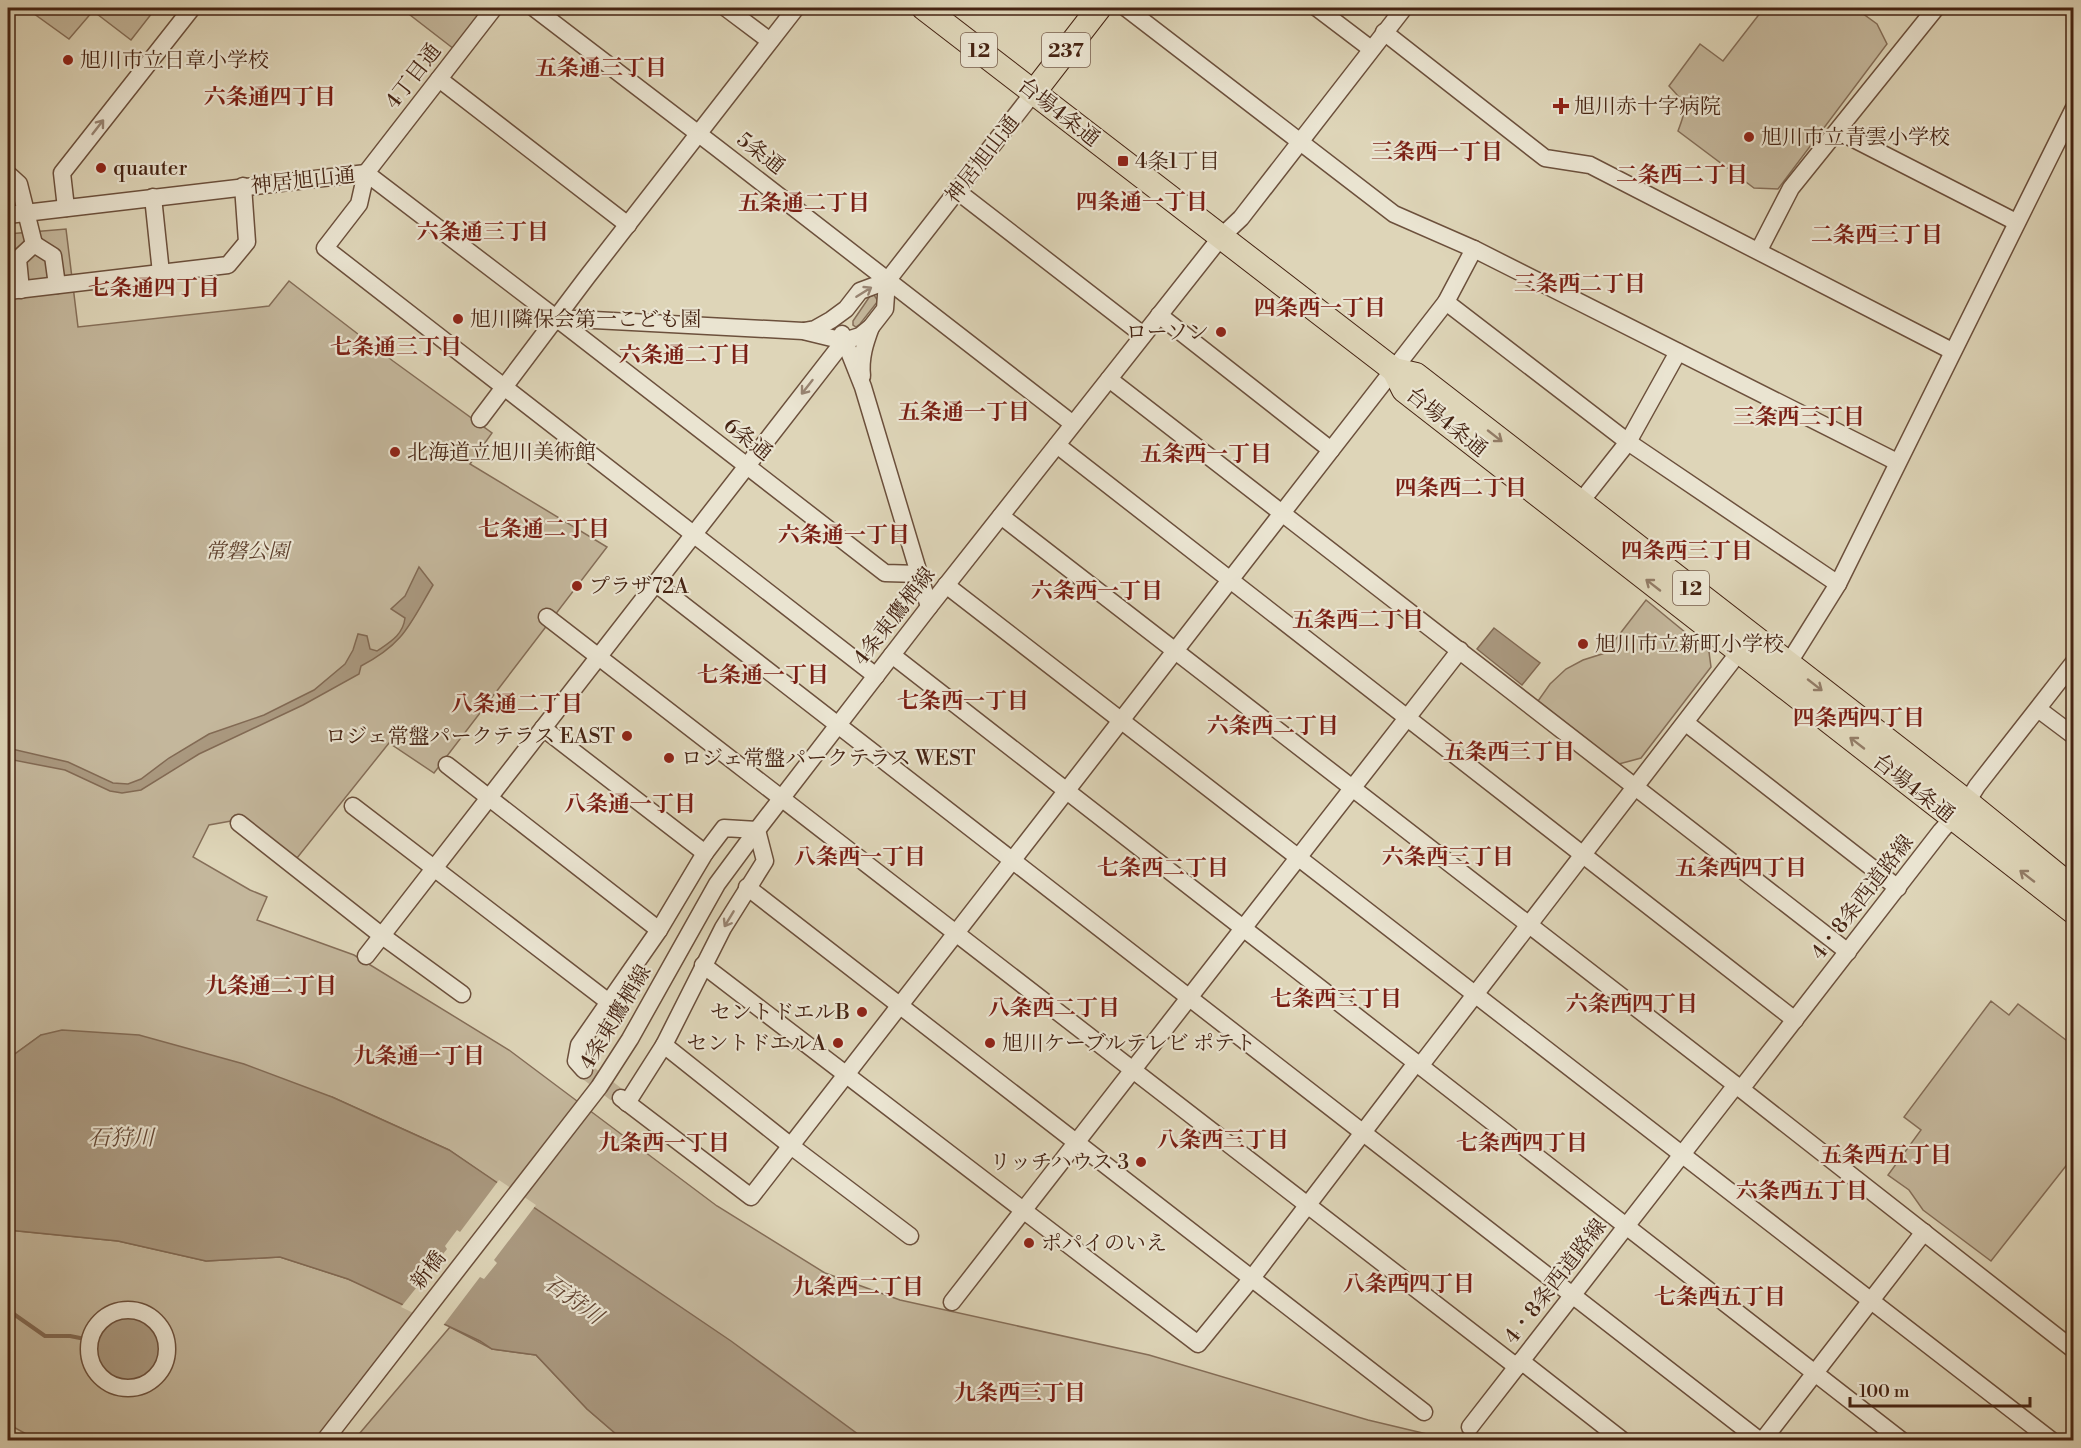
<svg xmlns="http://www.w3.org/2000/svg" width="2081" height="1448" viewBox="0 0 2081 1448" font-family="'Libre Bodoni','Noto Serif JP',serif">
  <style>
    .green { fill: #c4b79c; stroke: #856e58; stroke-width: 1.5 }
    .water { fill: #aa9980; stroke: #826a54; stroke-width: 1.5 }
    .pier { fill: #ded5b8 }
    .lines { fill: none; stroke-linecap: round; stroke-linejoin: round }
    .stream { stroke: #826a54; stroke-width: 4 }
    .minor-tunnel { stroke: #c0b297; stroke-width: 16; stroke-dasharray: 16 8; stroke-linecap: butt }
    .minor-casing { stroke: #6c503c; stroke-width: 19 }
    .highway-casing { stroke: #462413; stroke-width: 26 }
    .minor { stroke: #eae4d1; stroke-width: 16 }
    .highway { stroke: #ded5b8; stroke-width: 24 }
    .oneway { stroke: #988472 }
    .oneway2 { stroke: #927c66 }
    .poi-dot { fill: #8f2418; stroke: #eae4d1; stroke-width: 2 }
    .labels { text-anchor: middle; stroke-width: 4.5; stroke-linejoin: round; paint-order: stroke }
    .shield { fill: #eae4d1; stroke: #775e4c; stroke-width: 1.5 }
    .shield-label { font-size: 20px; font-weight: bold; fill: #462413 }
    .poi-label { font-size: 21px; fill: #462413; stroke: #eae4d1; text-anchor: start }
    .street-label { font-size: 21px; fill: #462413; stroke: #eae4d1 }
    .park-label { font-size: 21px; font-style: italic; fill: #5f412e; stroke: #eae4d1 }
    .neighbourhood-label { font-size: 22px; font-weight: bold; fill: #7a1f14; stroke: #eae4d1 }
    .water-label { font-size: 22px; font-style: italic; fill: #644734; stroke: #eae4d1 }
  </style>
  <rect width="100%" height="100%" fill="#ded5b8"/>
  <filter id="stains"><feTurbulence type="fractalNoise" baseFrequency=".00333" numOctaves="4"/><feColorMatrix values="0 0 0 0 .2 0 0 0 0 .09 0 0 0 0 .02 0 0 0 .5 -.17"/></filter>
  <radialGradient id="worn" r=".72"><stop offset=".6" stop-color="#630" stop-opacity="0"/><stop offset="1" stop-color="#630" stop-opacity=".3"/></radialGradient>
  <g class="green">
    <polygon points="26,8 156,8 131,40 93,11 69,39"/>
    <polygon points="401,8 484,8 454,49"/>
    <path d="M1764,8H1855L1877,24L1887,44L1778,189L1754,188L1678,131C1687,107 1687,105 1669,86L1700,44L1723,61Z"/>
    <polygon points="66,229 78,327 269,306 289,281 393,361 492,433 470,464 607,547 434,773 389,743 297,858 242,819 209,825 193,857 250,890 267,897 257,920 354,955 509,1050 717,1206 825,1273 900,1300 1149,1355 1368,1420 1452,1440 865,1440 449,1150 332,1097 41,1035 8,1059 8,335 11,334 8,311 8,234"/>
    <polygon points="874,295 878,301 860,324 856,327 853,325 853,321 870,296"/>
    <polygon points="1646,600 1709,652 1711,667 1641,758 1619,764 1538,701 1550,684 1566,669 1583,660 1605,653"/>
    <polygon points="1991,1001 2009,1015 2018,1004 2074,1046 2073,1157 1991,1261 1923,1210 1909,1190 1888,1175 1921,1130 1904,1117"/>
    <polygon points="8,1230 118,1241 206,1261 280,1257 348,1279 426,1310 325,1440 37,1440 8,1424"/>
    <polygon points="450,1327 492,1349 536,1355 587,1409 623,1440 354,1440"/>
  </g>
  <g class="water">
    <path d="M419,567L433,585C410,624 404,644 361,666L359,674L303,705L199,754L141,790L122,793L110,791L65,770L8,759V751L12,749L68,762L113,783L128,784L141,779L169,758L209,734L264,715L314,690L345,664L353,650L358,634L367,636L370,649L377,651C390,642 403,635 405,618L391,609L405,596Z"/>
    <polygon points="1494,628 1540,663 1522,685 1477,649"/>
    <polygon points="62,1030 139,1035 244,1064 332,1097 449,1150 731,1341 866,1440 623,1440 587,1409 536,1355 492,1349 480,1341 348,1279 280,1257 206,1261 118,1241 8,1230 8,1059 41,1035"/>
    <circle cx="128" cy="1349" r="35"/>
  </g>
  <polygon class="pier" points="499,1180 536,1205 494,1260 497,1263 484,1279 480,1277 442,1327 401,1307 447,1249 445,1246 457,1230 460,1232"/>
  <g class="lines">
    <polyline class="stream" points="8,1310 45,1336 70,1336 85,1339"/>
    <polyline class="minor-tunnel" points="584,1070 621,1098"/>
    <defs>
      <g id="minor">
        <polyline points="494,8 366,173 359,204 325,248 876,676"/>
        <polyline points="534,8 717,148 1073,424"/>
        <polyline points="726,8 770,41"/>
        <polyline points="1126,8 1394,214 1474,249 1897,462"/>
        <polyline points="1317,8 1371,49"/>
        <polyline points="2071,8 2074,9"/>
        <polyline points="1384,32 1545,158 1590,165 1952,351"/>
        <polyline points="439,79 628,225"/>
        <polyline points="1838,131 2016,222"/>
        <polyline points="8,174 19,184 34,244"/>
        <polyline points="957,191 1143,335"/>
        <polyline points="153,197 161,273"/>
        <polyline points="66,208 62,173 192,8"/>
        <polyline points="8,215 366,173 556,318 885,573 920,574"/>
        <polyline points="1759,250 1791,188 1936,8"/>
        <polyline points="21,290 18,259 34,244 53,256 57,285"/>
        <polyline points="8,291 228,265 247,242 243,186"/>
        <polyline points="1446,302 1628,442 1838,584"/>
        <polyline points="1159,315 1331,450"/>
        <polyline points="556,318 803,331 844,341 860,336 871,327 885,309 887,281"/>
        <polyline points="804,331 815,329 831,320 846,309 860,291 887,281 1034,92"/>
        <polyline points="842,334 863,387 929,607"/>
        <path d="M862,376C860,358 865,343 871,327"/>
        <polyline points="1109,379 1848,952"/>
        <polyline points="480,419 587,277 796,8"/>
        <polyline points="1057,445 1795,1020"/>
        <polyline points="1575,509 1628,442 1678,352"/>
        <polyline points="1001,516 1741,1089 2074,1350"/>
        <polyline points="655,583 1759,1440"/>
        <polyline points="946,585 2051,1440"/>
        <polyline points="547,617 1517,1367"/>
        <polyline points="892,655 1901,1440"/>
        <polyline points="1783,672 1838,584 2074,108"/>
        <polyline points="2038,709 2074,736"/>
        <polyline points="1686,723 1898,888"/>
        <polyline points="543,728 705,853"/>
        <polyline points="447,765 659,930"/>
        <polyline points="353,806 610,1003"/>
        <polyline points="239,823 381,935 462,994"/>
        <polyline points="747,887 1424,1412"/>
        <polyline points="366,956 844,341"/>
        <polyline points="703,965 1198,1344 1252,1278 1416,1063"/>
        <polyline points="664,1045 791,1146 910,1236"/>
        <polyline points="1420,1066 1746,643"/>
        <polyline points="584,1070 576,1061 579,1045 659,930 705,853 724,828 757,830"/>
        <polyline points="1741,1089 1941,831 1967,802 1977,786 2074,662"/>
        <polyline points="621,1098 751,1197 1446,302 1474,249"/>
        <polyline points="627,1103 664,1045 723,928 765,861 757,830"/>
        <polyline points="952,1302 1460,650"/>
        <circle cx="128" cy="1349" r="39"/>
        <polyline points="1521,1361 1622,1440"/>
        <polyline points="1470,1427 1736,1085"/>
        <polyline points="325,1440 599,1087 630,1039 717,884 757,830 929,607 1221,237 1241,218 1404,8"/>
        <polyline points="1763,1440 1924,1232"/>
      </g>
      <g id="highway">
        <polyline points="924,8 1394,370 1416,375 1967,802 2074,889"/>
        <polyline points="1034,92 1099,8"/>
        <polyline points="1394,370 1404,390 2074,912"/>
      </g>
    </defs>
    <use href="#minor" class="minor-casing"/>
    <use href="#highway" class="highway-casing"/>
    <use href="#minor" class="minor"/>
    <use href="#highway" class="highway"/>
  </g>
  <defs><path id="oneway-shaft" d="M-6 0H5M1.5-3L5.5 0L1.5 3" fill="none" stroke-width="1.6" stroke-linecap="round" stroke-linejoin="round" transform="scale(1.5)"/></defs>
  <g class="oneway">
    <use href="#oneway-shaft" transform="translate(98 127) rotate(-52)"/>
    <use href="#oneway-shaft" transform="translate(864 292) rotate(-32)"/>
    <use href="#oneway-shaft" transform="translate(807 387) rotate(128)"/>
    <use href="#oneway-shaft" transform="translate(729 919) rotate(121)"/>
  </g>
  <g class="oneway2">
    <use href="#oneway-shaft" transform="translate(1495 436) rotate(38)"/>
    <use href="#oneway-shaft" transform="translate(1653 585) rotate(-142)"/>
    <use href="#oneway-shaft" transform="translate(1815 685) rotate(38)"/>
    <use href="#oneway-shaft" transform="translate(1857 743) rotate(-142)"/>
    <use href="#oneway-shaft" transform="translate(2027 876) rotate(-142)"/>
  </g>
  <g class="poi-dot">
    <circle cx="68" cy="60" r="6"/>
    <path d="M1558 97h6v6h6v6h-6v6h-6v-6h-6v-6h6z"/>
    <circle cx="1749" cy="137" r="6"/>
    <rect x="1117" y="155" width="12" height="12" rx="3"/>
    <circle cx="101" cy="168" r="6"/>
    <circle cx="458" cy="319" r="6"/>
    <circle cx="1221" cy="332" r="6"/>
    <circle cx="395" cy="452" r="6"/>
    <circle cx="577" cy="586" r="6"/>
    <circle cx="1583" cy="644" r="6"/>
    <circle cx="627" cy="736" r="6"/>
    <circle cx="669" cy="758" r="6"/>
    <circle cx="862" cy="1012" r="6"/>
    <circle cx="838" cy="1043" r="6"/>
    <circle cx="990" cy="1043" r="6"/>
    <circle cx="1141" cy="1162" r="6"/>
    <circle cx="1029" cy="1243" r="6"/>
  </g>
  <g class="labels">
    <g class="shield">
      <rect x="961" y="33" width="36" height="34" rx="4.5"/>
      <rect x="1042" y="33" width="48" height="34" rx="4.5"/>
      <rect x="1673" y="571" width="36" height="34" rx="4.5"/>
    </g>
    <g class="shield-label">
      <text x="979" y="57">12</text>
      <text x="1066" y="57">237</text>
      <text x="1691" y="595">12</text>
    </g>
    <g class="poi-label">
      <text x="80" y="67">旭川市立日章小学校</text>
      <text x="1574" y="113">旭川赤十字病院</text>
      <text x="1761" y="144">旭川市立青雲小学校</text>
      <text x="1135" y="168">4条1丁目</text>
      <text x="113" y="175">quauter</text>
      <text x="470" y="326">旭川隣保会第一こども園</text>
      <text x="1209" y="339" text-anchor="end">ローソン</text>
      <text x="407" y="459">北海道立旭川美術館</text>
      <text x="589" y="593">プラザ72A</text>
      <text x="1595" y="651">旭川市立新町小学校</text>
      <text x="615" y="743" text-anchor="end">ロジェ常盤パークテラス EAST</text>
      <text x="681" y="765">ロジェ常盤パークテラス WEST</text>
      <text x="850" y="1019" text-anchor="end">セントドエルB</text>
      <text x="826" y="1050" text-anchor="end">セントドエルA</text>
      <text x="1002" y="1050">旭川ケーブルテレビ ポテト</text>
      <text x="1129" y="1169" text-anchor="end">リッチハウス 3</text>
      <text x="1041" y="1250">ポパイのいえ</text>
    </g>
    <g class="street-label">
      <text transform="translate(413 76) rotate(-52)" y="7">4丁目通</text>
      <text transform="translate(1059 112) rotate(38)" y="7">台場4条通</text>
      <text transform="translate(761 153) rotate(38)" y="7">5条通</text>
      <text transform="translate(982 159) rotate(-52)" y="7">神居旭山通</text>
      <text transform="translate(303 180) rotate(-6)" y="7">神居旭山通</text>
      <text transform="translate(1447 422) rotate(39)" y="7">台場4条通</text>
      <text transform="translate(748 439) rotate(38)" y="7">6条通</text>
      <text transform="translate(894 616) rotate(-52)" y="7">4条東鷹栖線</text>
      <text transform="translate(1914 788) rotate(38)" y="7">台場4条通</text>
      <text transform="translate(1862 897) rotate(-52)" y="7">4・8条西道路線</text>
      <text transform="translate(615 1017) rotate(-59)" y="7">4条東鷹栖線</text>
      <text transform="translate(428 1270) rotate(-52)" y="7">新橋</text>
      <text transform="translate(1555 1281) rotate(-52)" y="7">4・8条西道路線</text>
    </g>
    <g class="park-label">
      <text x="247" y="558">常磐公園</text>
    </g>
    <g class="neighbourhood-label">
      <text x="601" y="75">五条通三丁目</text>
      <text x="270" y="104">六条通四丁目</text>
      <text x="1437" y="159">三条西一丁目</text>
      <text x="1682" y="182">二条西二丁目</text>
      <text x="1142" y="209">四条通一丁目</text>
      <text x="804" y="210">五条通二丁目</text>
      <text x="483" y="239">六条通三丁目</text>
      <text x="1877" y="242">二条西三丁目</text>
      <text x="1580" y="291">三条西二丁目</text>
      <text x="154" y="295">七条通四丁目</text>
      <text x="1320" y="315">四条西一丁目</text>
      <text x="396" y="354">七条通三丁目</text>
      <text x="685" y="362">六条通二丁目</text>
      <text x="964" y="419">五条通一丁目</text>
      <text x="1799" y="424">三条西三丁目</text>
      <text x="1206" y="461">五条西一丁目</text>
      <text x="1461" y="495">四条西二丁目</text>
      <text x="544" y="536">七条通二丁目</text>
      <text x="844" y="542">六条通一丁目</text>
      <text x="1687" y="558">四条西三丁目</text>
      <text x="1097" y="598">六条西一丁目</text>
      <text x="1358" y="627">五条西二丁目</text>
      <text x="763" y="682">七条通一丁目</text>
      <text x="963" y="708">七条西一丁目</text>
      <text x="517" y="711">八条通二丁目</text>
      <text x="1859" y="725">四条西四丁目</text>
      <text x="1273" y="733">六条西二丁目</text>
      <text x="1509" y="759">五条西三丁目</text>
      <text x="630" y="811">八条通一丁目</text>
      <text x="860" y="864">八条西一丁目</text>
      <text x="1448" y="864">六条西三丁目</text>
      <text x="1163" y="875">七条西二丁目</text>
      <text x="1741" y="875">五条西四丁目</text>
      <text x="271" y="993">九条通二丁目</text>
      <text x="1336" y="1006">七条西三丁目</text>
      <text x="1632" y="1011">六条西四丁目</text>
      <text x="1054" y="1015">八条西二丁目</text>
      <text x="419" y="1063">九条通一丁目</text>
      <text x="1223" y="1147">八条西三丁目</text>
      <text x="664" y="1150">九条西一丁目</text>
      <text x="1522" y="1150">七条西四丁目</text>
      <text x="1886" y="1162">五条西五丁目</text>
      <text x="1802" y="1198">六条西五丁目</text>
      <text x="1409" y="1291">八条西四丁目</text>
      <text x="858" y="1294">九条西二丁目</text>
      <text x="1720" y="1304">七条西五丁目</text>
      <text x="1020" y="1400">九条西三丁目</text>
    </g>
    <g class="water-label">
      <text x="121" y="1145">石狩川</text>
      <text transform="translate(574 1299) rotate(36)" y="8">石狩川</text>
    </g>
  </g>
  <rect width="2081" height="1448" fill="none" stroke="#ded5b8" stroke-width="30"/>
  <rect x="9" y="9" width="2063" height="1430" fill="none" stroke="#462413" stroke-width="3"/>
  <rect x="15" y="15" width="2051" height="1418" fill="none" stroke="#462413" stroke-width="1.5"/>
  <path d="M1850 1397v9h180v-9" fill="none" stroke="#462413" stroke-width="3"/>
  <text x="1859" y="1397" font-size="18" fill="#462413" stroke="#eae4d1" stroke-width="4.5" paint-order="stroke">100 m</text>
  <rect width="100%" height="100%" filter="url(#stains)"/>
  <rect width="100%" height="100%" fill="url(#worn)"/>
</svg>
